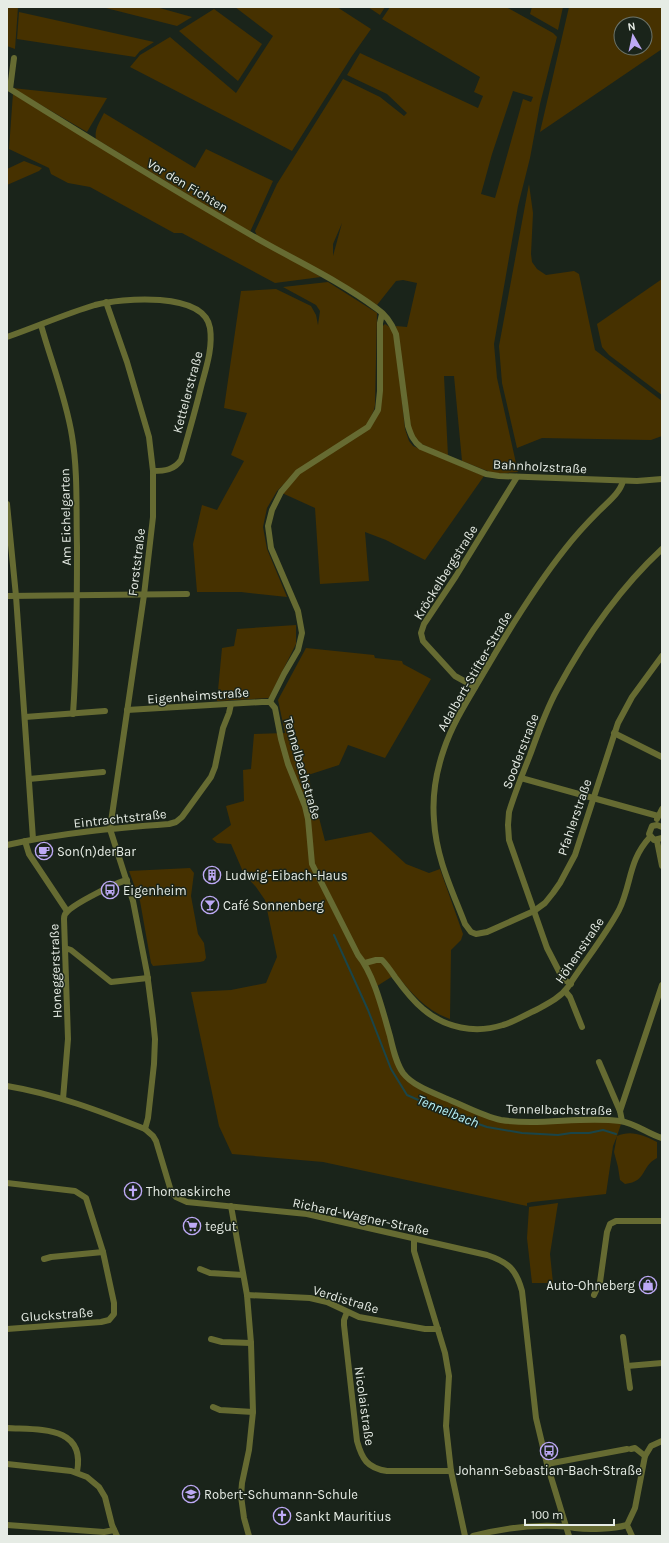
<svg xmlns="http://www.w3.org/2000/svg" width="669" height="1543" viewBox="0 0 669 1543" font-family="Karla,sans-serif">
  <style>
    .green { fill: #463100; fill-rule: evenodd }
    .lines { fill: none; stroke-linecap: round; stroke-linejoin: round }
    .stream { stroke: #1a4549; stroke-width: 2 }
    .minor { stroke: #666b32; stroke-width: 6 }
    .labels { text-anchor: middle; stroke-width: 3; stroke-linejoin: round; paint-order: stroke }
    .street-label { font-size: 13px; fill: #e6ece5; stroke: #1a241a }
    .poi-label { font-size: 13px; fill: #e6ece5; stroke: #1a241a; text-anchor: start }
    .water-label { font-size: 14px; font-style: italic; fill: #b6f0f6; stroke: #1a241a }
  </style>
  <rect width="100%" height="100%" fill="#1a241a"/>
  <g class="green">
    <polygon points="7,7 18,7 15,49 7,46"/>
    <polygon points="102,7 156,7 192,17 177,26"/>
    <polygon points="235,7 337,7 371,29 352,56 292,151 130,67 140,55 170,37 236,93 273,36"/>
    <polygon points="368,7 385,7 380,15"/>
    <path d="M390,7H506L553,33L557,37L540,104L530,158L518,206L494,344L497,378L518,472L495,474L462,461L454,376H444L448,456L417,442L412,435L396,326L407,327L417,283L403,280L396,281L377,305L257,236L255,231L277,184L343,79L380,97L404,116L407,113L387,94L347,75L360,53L478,108L483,96L474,92L480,77L382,19ZM513,91L533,97L531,102L523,99L495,198L481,194L492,154ZM342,223L333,256V244Z"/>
    <polygon points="532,7 563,7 558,30 530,14"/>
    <path d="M569,7H662V49L540,132ZM621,24H645V48H621Z"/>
    <polygon points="214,9 262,44 238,81 179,31"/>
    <polygon points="19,12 154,42 140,51 135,57 17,39"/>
    <polygon points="12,88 107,98 87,132"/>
    <polygon points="13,93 321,277 275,283 182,233 174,233 90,187 68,183 51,174 49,168 9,149"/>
    <path d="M104,113L195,168L206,149L273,181L250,232L96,139C94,129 100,122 104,113Z"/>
    <polygon points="24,161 42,168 39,171 7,185 7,169"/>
    <polygon points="529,184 533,213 531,254 532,262 537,269 546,275 574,271 579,274 595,350 662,401 662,436 651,440 542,438 517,448 502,383 499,346"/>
    <polygon points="662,279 662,395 609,355 602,347 597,324"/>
    <polygon points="328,282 377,313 375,405 374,410 367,425 299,469 277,491 267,508 263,527 267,549 287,597 241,592 197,592 193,544 202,505 217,510 244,461 231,455 247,413 224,408 241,291 276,289 311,306 316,315 318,325 320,311 316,305 283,287"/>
    <polygon points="385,324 391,328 395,337 405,429 409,441 413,446 484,476 425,560 386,540 365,532 369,581 320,584 315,508 282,493 299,474 370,428 380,411 381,328"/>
    <polygon points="296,625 296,644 269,698 217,701 222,648 234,646 237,629"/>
    <path d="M306,648L374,655L375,658L402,661L403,664L431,679L385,758L348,745L339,765L308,775L325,841L371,832L406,864L429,873L440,869L463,934L461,940L451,950L450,1019C427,1011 411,993 396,974L374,988L398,1064L411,1081L501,1120L622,1121L617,1136C631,1130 643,1135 657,1142V1158C640,1167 648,1181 625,1184L620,1180L618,1167L614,1152L617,1136L613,1146L606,1194L532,1202L527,1203V1206L323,1162L232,1154L219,1126L191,992L231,990L266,983L277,957L265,900L256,887L244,874L231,844L217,843L212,839L231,825L226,806L244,801L243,770L251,769L254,734L285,733L278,700Z"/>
    <polygon points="190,868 194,873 191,896 198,934 204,943 206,958 204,961 200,962 153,966 151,963 140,901 129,871"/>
    <polygon points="558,1203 550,1254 553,1283 532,1283 527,1238 529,1207"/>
  </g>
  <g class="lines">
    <polyline class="stream" points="334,935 368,1010 391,1069 407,1095 450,1114 487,1127 522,1133 558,1135 571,1133 589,1133 603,1130 616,1134"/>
    <g class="minor">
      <path d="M14,58L10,89C90,139 170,188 251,235C292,259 337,279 376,308C385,314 392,324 396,334L408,426C411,435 413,441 421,447L486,474L499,476L637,481L662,479"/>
      <polyline points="106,302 127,362 149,437 153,471 153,517 144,595 110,829 133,901 147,973 153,1019 155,1039 154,1064 148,1118 145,1129"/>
      <path d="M41,325C51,361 66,398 72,436C78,472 76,510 77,547C77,603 77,658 73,714"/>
      <path d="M7,337C36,327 65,314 95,305C121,298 204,291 210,328C213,348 206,368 201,387C195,412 188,436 181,460C174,470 165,471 153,471"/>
      <path d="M623,481C620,493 608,502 599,511C587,523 575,536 565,549C534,588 508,631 483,674C469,698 453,722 444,749C436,772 432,796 434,820C436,858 452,890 465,924L471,932L476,934L487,932L534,911L545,903L553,893L560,883L575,855L618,723L632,697L662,656"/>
      <polyline points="7,504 16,596 33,839"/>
      <polyline points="7,596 187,594"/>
      <polyline points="475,687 455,676 423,641 421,633 424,624 456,576 517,477"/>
      <path d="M270,702L275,708L281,739L288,764L305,806L308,819L312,864L358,955C374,974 383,1012 390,1036C393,1049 396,1063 403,1073C412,1085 431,1092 445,1098C463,1105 482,1116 501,1120C540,1126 581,1116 620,1121C635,1123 648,1134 662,1138"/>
      <polyline points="270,702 284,674 298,650 302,633 298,611 271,548 268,526 272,510 281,492 298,472 368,427 378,410 380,391 380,323 382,314"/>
      <polyline points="127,710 262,702 270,702"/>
      <polyline points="25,717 105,711"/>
      <polyline points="614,733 662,757"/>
      <polyline points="521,778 658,816"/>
      <polyline points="29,779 103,772"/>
      <polyline points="657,819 662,809"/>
      <polyline points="662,827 657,825 652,826 649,834 654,840 662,838"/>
      <polyline points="25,841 29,854 67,911"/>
      <polyline points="657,841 662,866"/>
      <path d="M7,845C60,833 115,828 169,824L176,822L182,817L211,777L215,767L223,728L229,713L231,704"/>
      <polyline points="65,948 71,950 111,982 148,978"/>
      <path d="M365,963L376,960H382C387,965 391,971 395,977C403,988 412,1000 423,1009C445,1028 475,1034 503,1025C514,1022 525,1015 536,1010C547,1004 560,998 568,987C584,962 605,936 619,910C632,883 628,861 650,837"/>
      <path d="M571,984L563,979L547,948L509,840L508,825L509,812C515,792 523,773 530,755C538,733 546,710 557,690C585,638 619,589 662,549"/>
      <polyline points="565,991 570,997 582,1027"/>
      <polyline points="599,1062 620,1111"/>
      <path d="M7,1086C55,1094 100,1111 145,1129L153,1136L156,1141L171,1191L176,1197L187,1202L307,1214L487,1255C508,1262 516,1269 522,1291L536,1418L547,1464L569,1536"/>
      <path d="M63,1099L68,1039L64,919C64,916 65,913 68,911C76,903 115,883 127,880"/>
      <polyline points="622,1121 620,1111 662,985"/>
      <polyline points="7,1183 75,1191 86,1198 103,1252 114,1303 114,1314 109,1320 101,1322 7,1329"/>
      <polyline points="231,1206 247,1295 251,1343 253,1412 249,1450 242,1483 241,1496 244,1518 249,1536"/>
      <polyline points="414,1239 414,1251 445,1353 449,1376 446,1426 451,1471 465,1536"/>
      <polyline points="44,1259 51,1257 103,1252"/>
      <polyline points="200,1269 210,1273 243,1275"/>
      <polyline points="247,1295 310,1298 327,1302 359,1317 425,1329 438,1329"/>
      <polyline points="594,1295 600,1282 607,1232 610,1224 616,1221 662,1221"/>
      <path d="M347,1312L344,1320V1325L357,1441C362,1459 367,1468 387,1471H451"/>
      <polyline points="623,1337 630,1388"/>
      <polyline points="211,1339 222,1342 251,1343"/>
      <polyline points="627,1366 662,1363"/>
      <polyline points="213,1407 220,1410 253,1412"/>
      <path d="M7,1428C39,1430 86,1425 77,1472"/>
      <polyline points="631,1449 635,1448 645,1456"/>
      <polyline points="7,1464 71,1471 87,1477 99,1487 105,1497 112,1525 117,1536"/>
      <polyline points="547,1464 627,1449"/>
      <polyline points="7,1525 104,1532 114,1530"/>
      <path d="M473,1536C499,1529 529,1525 556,1526C563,1526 569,1527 575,1528C590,1530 613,1529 627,1525"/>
      <polyline points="632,1536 627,1525 635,1508 645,1456 651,1446 662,1441"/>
    </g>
  </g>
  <defs>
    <symbol id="cafe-ring" viewBox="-11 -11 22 22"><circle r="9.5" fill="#1a241a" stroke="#bda9f5" stroke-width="1.5"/><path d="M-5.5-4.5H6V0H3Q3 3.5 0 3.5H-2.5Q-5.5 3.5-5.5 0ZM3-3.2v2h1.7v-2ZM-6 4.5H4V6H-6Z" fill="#bda9f5"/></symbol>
    <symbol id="building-ring" viewBox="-11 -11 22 22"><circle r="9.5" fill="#1a241a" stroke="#bda9f5" stroke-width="1.5"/><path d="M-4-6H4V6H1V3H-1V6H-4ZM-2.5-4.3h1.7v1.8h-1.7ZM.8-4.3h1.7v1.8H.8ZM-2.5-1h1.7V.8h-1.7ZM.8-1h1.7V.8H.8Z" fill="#bda9f5"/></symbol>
    <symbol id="bus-ring" viewBox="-11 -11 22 22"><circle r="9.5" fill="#1a241a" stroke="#bda9f5" stroke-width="1.5"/><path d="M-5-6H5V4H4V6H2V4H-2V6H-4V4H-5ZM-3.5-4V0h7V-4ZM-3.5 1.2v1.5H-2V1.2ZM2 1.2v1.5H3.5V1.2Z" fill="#bda9f5"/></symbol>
    <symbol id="bar-ring" viewBox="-11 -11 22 22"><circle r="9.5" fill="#1a241a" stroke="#bda9f5" stroke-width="1.5"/><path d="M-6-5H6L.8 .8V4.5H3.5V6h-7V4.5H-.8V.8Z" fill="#bda9f5"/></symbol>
    <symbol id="church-ring" viewBox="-11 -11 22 22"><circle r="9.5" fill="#1a241a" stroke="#bda9f5" stroke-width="1.5"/><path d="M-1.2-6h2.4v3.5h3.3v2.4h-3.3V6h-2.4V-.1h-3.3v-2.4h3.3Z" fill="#bda9f5"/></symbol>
    <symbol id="supermarket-ring" viewBox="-11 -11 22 22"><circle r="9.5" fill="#1a241a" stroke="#bda9f5" stroke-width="1.5"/><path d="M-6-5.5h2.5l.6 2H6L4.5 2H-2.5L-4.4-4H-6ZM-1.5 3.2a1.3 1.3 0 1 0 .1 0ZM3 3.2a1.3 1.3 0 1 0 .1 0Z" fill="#bda9f5"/></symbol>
    <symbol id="shop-ring" viewBox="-11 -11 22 22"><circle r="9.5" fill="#1a241a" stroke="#bda9f5" stroke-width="1.5"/><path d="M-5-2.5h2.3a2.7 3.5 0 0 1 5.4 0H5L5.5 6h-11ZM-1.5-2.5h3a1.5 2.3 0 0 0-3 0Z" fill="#bda9f5"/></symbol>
    <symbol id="school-ring" viewBox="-11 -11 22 22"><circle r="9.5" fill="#1a241a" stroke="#bda9f5" stroke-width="1.5"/><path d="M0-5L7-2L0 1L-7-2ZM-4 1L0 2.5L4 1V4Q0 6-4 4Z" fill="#bda9f5"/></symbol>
  </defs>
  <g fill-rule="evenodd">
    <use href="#cafe-ring" x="34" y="841" width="20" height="20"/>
    <use href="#building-ring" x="202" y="865" width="20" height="20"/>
    <use href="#bus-ring" x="100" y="880" width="20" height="20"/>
    <use href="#bar-ring" x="200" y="895" width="20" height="20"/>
    <use href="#church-ring" x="123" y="1181" width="20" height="20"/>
    <use href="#supermarket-ring" x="182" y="1216" width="20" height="20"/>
    <use href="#shop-ring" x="638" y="1275" width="20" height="20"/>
    <use href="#bus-ring" x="539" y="1441" width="20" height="20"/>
    <use href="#school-ring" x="181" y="1484" width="20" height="20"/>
    <use href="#church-ring" x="272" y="1506" width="20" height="20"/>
  </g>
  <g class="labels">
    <g class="street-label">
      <text transform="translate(188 185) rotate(31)" y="5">Vor den Fichten</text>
      <text transform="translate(187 392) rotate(-75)" y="5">Kettelerstraße</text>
      <text transform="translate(540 466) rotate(3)" y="5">Bahnholzstraße</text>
      <text transform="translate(65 517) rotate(-91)" y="5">Am Eichelgarten</text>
      <text transform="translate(136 562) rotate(-83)" y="5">Forststraße</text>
      <text transform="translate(445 572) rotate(-58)" y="5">Kröckelbergstraße</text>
      <text transform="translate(474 671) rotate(-60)" y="5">Adalbert-Stifter-Straße</text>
      <text transform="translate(198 695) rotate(-4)" y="5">Eigenheimstraße</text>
      <text transform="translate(520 751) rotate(-69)" y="5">Sooderstraße</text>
      <text transform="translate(303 768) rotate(74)" y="5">Tennelbachstraße</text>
      <text transform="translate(574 817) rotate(-71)" y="5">Pfahlerstraße</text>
      <text transform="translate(120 818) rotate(-6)" y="5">Eintrachtstraße</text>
      <text transform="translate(579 950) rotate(-56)" y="5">Höhenstraße</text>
      <text transform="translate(55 971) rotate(-92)" y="5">Honeggerstraße</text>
      <text transform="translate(559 1109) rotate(1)" y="5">Tennelbachstraße</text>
      <text transform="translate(361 1216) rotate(12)" y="5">Richard-Wagner-Straße</text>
      <text transform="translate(346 1299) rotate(17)" y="5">Verdistraße</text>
      <text transform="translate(57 1314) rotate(-4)" y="5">Gluckstraße</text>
      <text transform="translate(365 1406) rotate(82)" y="5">Nicolaistraße</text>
    </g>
    <g class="poi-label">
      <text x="57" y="856">Son(n)derBar</text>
      <text x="225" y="880">Ludwig-Eibach-Haus</text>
      <text x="123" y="895">Eigenheim</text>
      <text x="223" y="910">Café Sonnenberg</text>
      <text x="146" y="1196">Thomaskirche</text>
      <text x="205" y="1231">tegut</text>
      <text x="635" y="1290" text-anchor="end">Auto-Ohneberg</text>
      <text x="549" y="1475" text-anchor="middle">Johann-Sebastian-Bach-Straße</text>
      <text x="204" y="1499">Robert-Schumann-Schule</text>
      <text x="295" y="1521">Sankt Mauritius</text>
    </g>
    <g class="water-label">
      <text transform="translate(448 1111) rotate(22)" y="5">Tennelbach</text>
    </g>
  </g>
  <rect width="669" height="1543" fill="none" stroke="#e6ece5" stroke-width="16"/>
  <g transform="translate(633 36) rotate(351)"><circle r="19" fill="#1a241a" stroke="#6c746b"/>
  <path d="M0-3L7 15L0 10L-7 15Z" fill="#bda9f5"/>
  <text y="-6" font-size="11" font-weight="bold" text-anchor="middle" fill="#e6ece5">N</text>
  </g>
  <path d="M525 1519v6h89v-6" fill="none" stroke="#e6ece5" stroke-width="2"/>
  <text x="531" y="1519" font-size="12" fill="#e6ece5" stroke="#1a241a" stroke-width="3" paint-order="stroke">100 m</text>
</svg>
